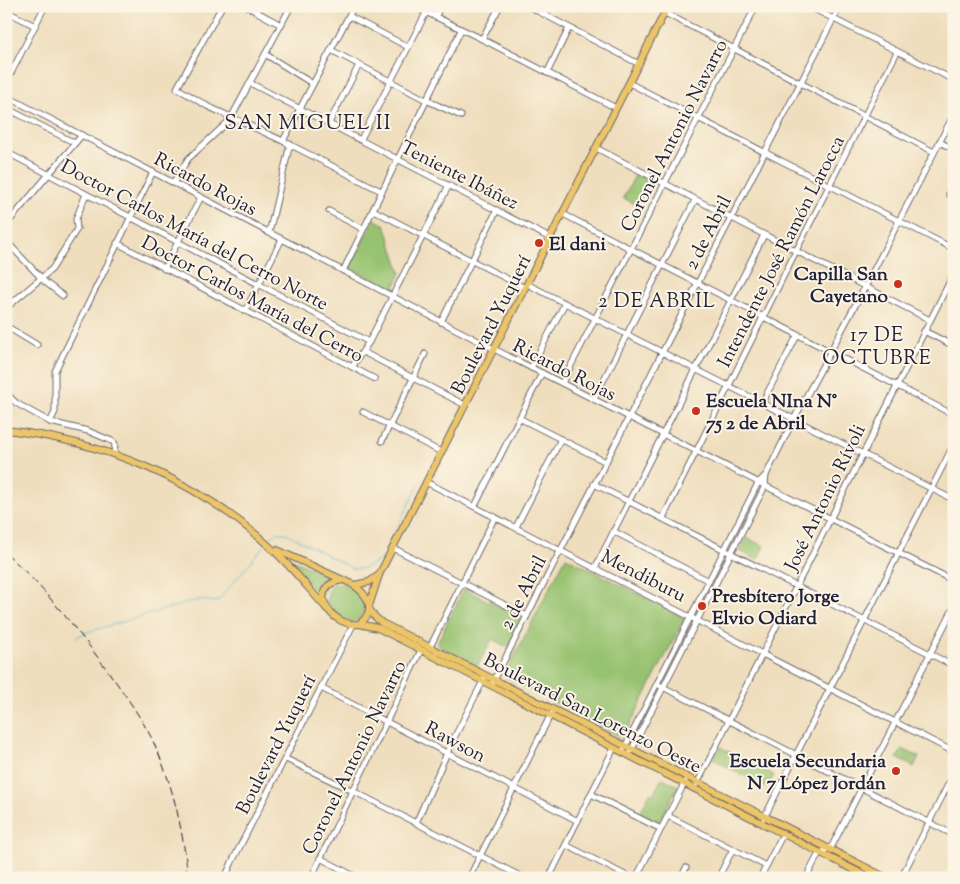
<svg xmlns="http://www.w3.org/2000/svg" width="960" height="884" viewBox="0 0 960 884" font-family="'Sorts Mill Goudy',serif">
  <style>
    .green { fill: #97c26f; stroke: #5c7255 }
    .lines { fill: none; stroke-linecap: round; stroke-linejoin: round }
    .stream { stroke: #49b2c7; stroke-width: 1 }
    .minor-casing { stroke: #6a6468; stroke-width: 7 }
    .major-casing { stroke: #6a6468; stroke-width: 8 }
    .minor { stroke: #fff; stroke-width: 5 }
    .major { stroke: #edc569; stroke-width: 6 }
    .rail { stroke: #22223b; stroke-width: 1; stroke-dasharray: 8 4; stroke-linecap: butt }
    .poi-dot { fill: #c8321e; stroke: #fcf5e5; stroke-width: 2 }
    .labels { text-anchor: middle; stroke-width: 4; stroke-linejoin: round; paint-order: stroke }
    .street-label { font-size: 19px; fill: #22223b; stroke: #fcf5e5 }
    .poi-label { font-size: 19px; font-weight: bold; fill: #22223b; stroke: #fcf5e5; text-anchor: start }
    .neighbourhood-label { font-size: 20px; letter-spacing: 1px; fill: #22223b; stroke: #fcf5e5 }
    .quarter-label { font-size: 21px; letter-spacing: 1px; fill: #22223b; stroke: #fcf5e5 }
  </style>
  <rect width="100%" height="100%" fill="#fcf5e5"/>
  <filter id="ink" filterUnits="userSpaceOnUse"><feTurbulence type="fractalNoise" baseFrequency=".02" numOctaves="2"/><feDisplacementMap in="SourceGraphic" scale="10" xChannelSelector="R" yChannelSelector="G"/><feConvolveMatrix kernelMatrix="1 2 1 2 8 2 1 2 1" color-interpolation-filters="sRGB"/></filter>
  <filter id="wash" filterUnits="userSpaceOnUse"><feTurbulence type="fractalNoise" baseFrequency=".0096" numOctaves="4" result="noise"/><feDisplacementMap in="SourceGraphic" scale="20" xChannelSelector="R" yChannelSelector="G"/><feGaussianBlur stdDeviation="1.12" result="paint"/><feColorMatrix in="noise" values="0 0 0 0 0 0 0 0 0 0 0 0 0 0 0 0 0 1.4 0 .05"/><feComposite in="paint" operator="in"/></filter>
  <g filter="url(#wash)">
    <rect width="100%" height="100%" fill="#efdebd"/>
    <g class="green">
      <polygon points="636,174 650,182 637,205 623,198"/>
      <polygon points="374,219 385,225 401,273 393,289 350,268"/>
      <polygon points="747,538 764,546 757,560 740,551"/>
      <polygon points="566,557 685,618 623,738 504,676"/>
      <polygon points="292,560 333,577 333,579 326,585 322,596 320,597 290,562"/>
      <path d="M343,583C363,592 377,612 351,623C332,615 319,604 333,584Z"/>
      <polygon points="464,589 520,617 523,622 509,648 492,639 477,667 437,645 437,643"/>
      <polygon points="720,747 774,775 767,788 713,759"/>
      <polygon points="902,749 919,757 914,767 897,758"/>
      <polygon points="662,778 678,786 660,820 656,821 640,813 650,793 653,795"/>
    </g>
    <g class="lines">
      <g class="stream">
        <polyline points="270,538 277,533 286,533 353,569 365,568 380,560 419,485"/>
        <polyline points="76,638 84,633 198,600 217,602 264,546"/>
      </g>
    </g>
  </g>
  <g filter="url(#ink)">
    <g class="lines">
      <defs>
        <g id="minor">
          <polyline points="222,6 177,88 207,106 283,141 381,191"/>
          <polyline points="246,6 281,25"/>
          <polyline points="413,6 482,39 616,108"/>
          <polyline points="528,6 639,64"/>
          <polyline points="808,6 954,80"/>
          <polyline points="6,11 35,26"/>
          <polyline points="665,13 934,152"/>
          <polyline points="349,16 408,47"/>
          <polyline points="435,17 441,6"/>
          <polyline points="482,39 500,6"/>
          <polyline points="331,50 426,100 461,116"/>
          <polyline points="265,54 313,84"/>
          <polyline points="547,73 569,28"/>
          <polyline points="6,83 45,6"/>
          <polyline points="250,83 550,238"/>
          <polyline points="629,83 954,249"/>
          <polyline points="6,96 494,349 954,581"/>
          <polyline points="6,108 75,143"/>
          <polyline points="329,123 359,65"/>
          <polyline points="361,139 426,13"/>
          <polyline points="283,141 354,6"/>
          <polyline points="939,142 954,149"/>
          <polyline points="596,148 930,320"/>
          <polyline points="6,152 369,342"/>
          <polyline points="173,183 188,159 230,120 291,6"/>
          <polyline points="949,194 954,197"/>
          <polyline points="373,210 525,288"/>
          <polyline points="329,211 363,229"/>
          <polyline points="563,214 954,415"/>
          <polyline points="6,225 82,135"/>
          <polyline points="269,233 290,144"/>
          <polyline points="6,241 45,282 63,296"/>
          <polyline points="117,243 375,379"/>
          <polyline points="164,269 201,197"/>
          <polyline points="343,271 461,30"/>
          <polyline points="527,284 954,500"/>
          <polyline points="6,308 52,269 77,229 76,219 86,194"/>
          <polyline points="245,311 282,239"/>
          <polyline points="441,322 497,210"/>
          <polyline points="6,326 37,345"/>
          <polyline points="924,331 954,346"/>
          <polyline points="363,352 465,405"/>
          <polyline points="352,367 369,342 449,185"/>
          <polyline points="531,368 565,303"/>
          <polyline points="562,383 756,6"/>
          <polyline points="6,393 16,403 50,422 88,431 112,441 115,444 114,454"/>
          <polyline points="594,399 695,200"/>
          <polyline points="762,403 798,334"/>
          <polyline points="363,412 441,452"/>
          <polyline points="519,418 606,462"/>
          <polyline points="50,422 55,412 55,371 153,172"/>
          <polyline points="382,441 425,354"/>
          <polyline points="426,482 954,752"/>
          <polyline points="594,484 954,666"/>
          <polyline points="475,506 542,373"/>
          <polyline points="663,518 796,251 897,52"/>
          <polyline points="516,527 561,439"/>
          <polyline points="613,531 709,581"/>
          <polyline points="393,548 527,616"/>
          <polyline points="595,568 764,235"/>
          <polyline points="430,647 495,517"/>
          <polyline points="493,682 840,6"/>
          <polyline points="657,684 954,835"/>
          <polyline points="321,688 578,821"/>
          <polyline points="624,749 758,483 766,475"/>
          <polyline points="631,751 765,486 766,475 794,419 865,287 954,114"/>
          <polyline points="286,759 353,791 524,878"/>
          <polyline points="697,784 954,273"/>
          <polyline points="591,794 661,829"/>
          <polyline points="668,816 766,866"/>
          <polyline points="764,818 954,444"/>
          <polyline points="416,823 451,744 484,679"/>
          <polyline points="566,845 631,878"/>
          <polyline points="320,858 358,878"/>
          <polyline points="225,878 232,862 353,625"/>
          <polyline points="311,878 421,650"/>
          <polyline points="469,878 551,714"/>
          <polyline points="549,878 614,748"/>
          <polyline points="636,878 685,782"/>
          <polyline points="681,878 686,868"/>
          <polyline points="718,878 733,849"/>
          <polyline points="760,878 783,834"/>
          <polyline points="806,878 818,855 832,846 954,607"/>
          <polyline points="901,878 954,773"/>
        </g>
        <g id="major">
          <path d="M6,430C103,441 198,480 270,547C291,566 308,588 327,609"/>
          <polyline points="277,550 343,580"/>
          <path d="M344,580C363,588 381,608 359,624C330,628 304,584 344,580Z"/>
          <polyline points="354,585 369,582 379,575"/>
          <polyline points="369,606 379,575 668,6"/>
          <polyline points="370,610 374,616 382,623 887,878"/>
          <polyline points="359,624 378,628 870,878"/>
        </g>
      </defs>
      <use href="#minor" class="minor-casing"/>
      <use href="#major" class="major-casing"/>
      <use href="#minor" class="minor"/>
      <use href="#major" class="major"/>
      <path class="rail" d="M6,553C37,581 64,614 90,647C111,675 133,704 150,735C172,779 183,829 188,878"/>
    </g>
  </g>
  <g class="poi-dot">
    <circle cx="539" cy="243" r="5"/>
    <circle cx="898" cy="284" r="5"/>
    <circle cx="696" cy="411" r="5"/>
    <circle cx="702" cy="606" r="5"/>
    <circle cx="896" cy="771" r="5"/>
  </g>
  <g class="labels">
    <g class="street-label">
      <text transform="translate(673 135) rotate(-63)" y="7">Coronel Antonio Navarro</text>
      <text transform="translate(460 174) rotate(27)" y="7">Teniente Ibáñez</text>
      <text transform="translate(206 183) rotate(28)" y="7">Ricardo Rojas</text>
      <text transform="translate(707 232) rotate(-63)" y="7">2 de Abril</text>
      <text transform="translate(195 234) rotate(28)" y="7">Doctor Carlos María del Cerro Norte</text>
      <text transform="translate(780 251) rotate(-63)" y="7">Intendente José Ramón Larocca</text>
      <text transform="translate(253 298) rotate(28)" y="7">Doctor Carlos María del Cerro</text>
      <text transform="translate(490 324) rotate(-63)" y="7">Boulevard Yuquerí</text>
      <text transform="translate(565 369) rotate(27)" y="7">Ricardo Rojas</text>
      <text transform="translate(824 497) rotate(-64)" y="7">José Antonio Rívoli</text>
      <text transform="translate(644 575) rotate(27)" y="7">Mendiburu</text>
      <text transform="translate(522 592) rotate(-63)" y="7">2 de Abril</text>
      <text transform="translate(593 712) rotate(27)" y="7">Boulevard San Lorenzo Oeste</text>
      <text transform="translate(456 741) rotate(28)" y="7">Rawson</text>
      <text transform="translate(275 744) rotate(-63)" y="7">Boulevard Yuquerí</text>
      <text transform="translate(353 757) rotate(-64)" y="7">Coronel Antonio Navarro</text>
    </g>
    <g class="poi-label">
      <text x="549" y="250">El dani</text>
      <text x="888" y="280" text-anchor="end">Capilla San<tspan x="888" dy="22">Cayetano</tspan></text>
      <text x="706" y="407">Escuela NIna N°<tspan x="706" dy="22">75 2 de Abril</tspan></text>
      <text x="712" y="602">Presbítero Jorge<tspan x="712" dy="22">Elvio Odiard</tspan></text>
      <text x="886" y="767" text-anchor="end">Escuela Secundaria<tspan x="886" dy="22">N 7 López Jordán</tspan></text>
    </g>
    <g class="neighbourhood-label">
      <text x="657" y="307">2 DE ABRIL</text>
      <text x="877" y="341">17 DE<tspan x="877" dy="23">OCTUBRE</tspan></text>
    </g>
    <g class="quarter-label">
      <text x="308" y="129">SAN MIGUEL II</text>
    </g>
  </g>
  <rect width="960" height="884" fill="none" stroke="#fcf5e5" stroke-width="25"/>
</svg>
